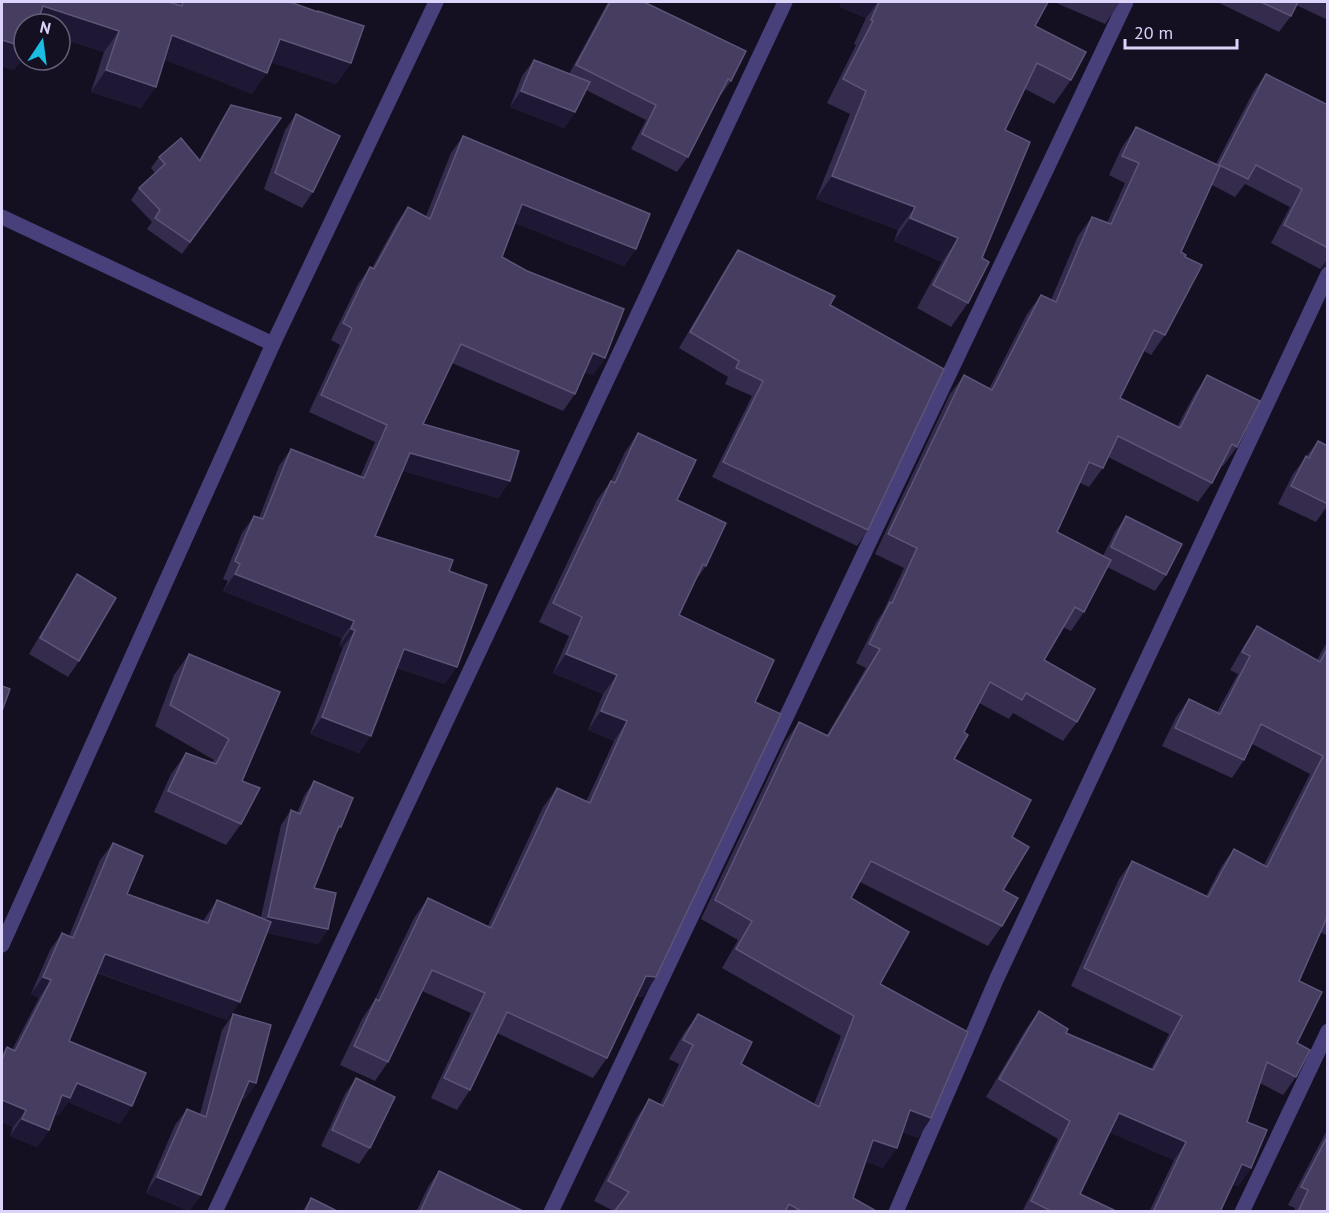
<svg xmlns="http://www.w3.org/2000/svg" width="1329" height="1213" viewBox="0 0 1329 1213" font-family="'PT Sans',sans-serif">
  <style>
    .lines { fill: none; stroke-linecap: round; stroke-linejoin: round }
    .minor { stroke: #47407b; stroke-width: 15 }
    .wall { fill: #342b4d }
    .shaded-wall { fill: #1f1834 }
    .building { fill: #463d60; stroke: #5d5578; stroke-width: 1.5 }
  </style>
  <rect width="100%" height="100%" fill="#141021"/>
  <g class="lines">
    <g class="minor">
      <polyline points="2,217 273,344"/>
      <polyline points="2,945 273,344 436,2"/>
      <polyline points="215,1212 785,2"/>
      <polyline points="551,1212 1126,2"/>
      <polyline points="896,1212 997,978 1328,274"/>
      <polyline points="1242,1212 1328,1031"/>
    </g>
  </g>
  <g class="wall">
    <polygon points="2,2 175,4 175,2 290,2 351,63 336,84 271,62 252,94 165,59 141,108 91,92 104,52 60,38 60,24 24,24 24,56 14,70 2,66"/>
    <polygon points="608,2 644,2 731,81 721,95 720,95 688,157 677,172 631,149 646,120 586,90 575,112 564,128 510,107 522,76 534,60 569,74"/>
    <polygon points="842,2 1048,2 1035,26 1071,80 1054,104 1025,89 1005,130 982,258 968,303 951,327 917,308 942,262 894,241 898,230 816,199 850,114 827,103 856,45 854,44 866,18 840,7"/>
    <polygon points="1054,2 1120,2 1105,24"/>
    <polygon points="1217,2 1328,2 1328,20 1296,5 1291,16 1279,32"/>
    <polygon points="1266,74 1328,105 1328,265 1320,269 1271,243 1290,207 1245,184 1235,197 1212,185 1181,252 1165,335 1151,355 1144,351 1120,398 1177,427 1194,395 1207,375 1237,447 1223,466 1221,465 1212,483 1198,502 1108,457 1103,468 1089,487 1080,483 1057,532 1103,556 1115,532 1126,516 1166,575 1155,591 1107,567 1084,612 1071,631 1063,627 1044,660 1077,722 1063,741 1013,713 1009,719 979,703 964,732 954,759 1012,837 1003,890 1002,926 988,946 860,882 851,898 880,984 931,1118 918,1138 903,1132 883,1168 865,1161 853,1198 878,1212 614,1212 614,1211 594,1201 636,1119 649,1099 660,1105 679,1064 669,1059 684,1033 698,1014 741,1064 814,1104 841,1036 722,968 738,940 701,919 785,742 799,722 827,735 866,668 856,663 877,621 883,612 904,568 875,554 950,394 964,375 989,389 1027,314 1041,295 1051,300 1078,236 1092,217 1107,223 1125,183 1109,175 1122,147 1136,127 1216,164 1253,92"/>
    <polygon points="231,105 281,118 182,254 147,229 152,222 131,200 139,188 155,173 151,168 159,157 199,160 223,117"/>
    <polygon points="296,114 313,192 302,208 264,189 285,130"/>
    <polygon points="463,136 636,249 624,266 515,223 502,257 605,358 593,375 585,372 575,394 563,411 452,363 423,424 510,481 498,498 403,471 375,536 449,571 445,684 397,668 359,753 310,734 343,647 339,646 342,638 223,591 228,581 223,579 242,533 254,516 259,518 279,466 291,449 360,477 375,442 309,412 340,345 331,340 358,284 370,267 372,268 396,224 408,207 426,216 451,153"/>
    <polygon points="738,250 830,305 868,530 857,546 712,477 752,396 725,384 728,377 679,348 727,266"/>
    <polygon points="638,433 677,500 706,566 696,580 679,615 755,702 643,997 636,996 607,1058 593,1078 497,1033 470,1090 457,1110 431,1098 471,1013 422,991 388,1062 375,1081 340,1065 362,1019 374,1001 414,918 428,898 488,926 543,807 557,788 586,802 614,741 588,730 603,694 553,673 569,636 539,622 597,500 611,481 625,452"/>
    <polygon points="1318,441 1328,446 1328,505 1316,522 1278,504 1293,474"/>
    <polygon points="77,574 79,661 68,677 29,654 66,591"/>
    <polygon points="1257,626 1317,660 1328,640 1328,936 1320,932 1299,981 1296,1077 1283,1095 1260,1083 1247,1122 1251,1168 1238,1186 1233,1184 1220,1212 1149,1212 1174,1160 1109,1132 1080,1194 1118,1212 1022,1212 1058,1139 986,1097 1026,1029 1039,1011 1066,1033 1151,1069 1169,1034 1071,986 1119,879 1132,861 1206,896 1221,867 1234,849 1264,865 1310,774 1252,744 1244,760 1232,778 1162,746 1176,717 1189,699 1217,712 1238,674 1230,670 1245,644"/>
    <polygon points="189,654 280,692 242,781 241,824 226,845 154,812 171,774 186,753 212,763 214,760 155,726 174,675"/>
    <polygon points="314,781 341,827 336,834 314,888 328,929 318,944 267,933 227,1020 97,973 69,1041 120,1124 68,1102 58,1116 55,1114 49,1130 37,1147 10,1136 13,1127 2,1122 2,1055 7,1047 12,1050 39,998 31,994 50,950 62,933 69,936 100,860 113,843 127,894 203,922 205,918 217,900 261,917 281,825 291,810 297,813 304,796"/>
    <polygon points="233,1014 256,1083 245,1099 242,1098 201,1195 189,1211 146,1193 175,1125 187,1109 200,1114 222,1030"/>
    <polygon points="356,1078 370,1148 359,1164 321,1146 345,1094"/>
    <polygon points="1328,1128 1328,1212 1294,1212 1295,1208 1288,1205"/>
    <polygon points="439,1171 525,1212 416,1212 428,1187"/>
    <polygon points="311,1198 339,1212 302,1212"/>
  </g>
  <g class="shaded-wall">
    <polygon points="843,2 878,2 866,18 840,7"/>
    <polygon points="43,6 119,31 104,52 60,38 60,24 30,24"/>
    <polygon points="172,35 267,73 252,94 157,57"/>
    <polygon points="280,39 351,63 336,84 265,60"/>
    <polygon points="2,40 24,47 24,56 14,70 2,66"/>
    <polygon points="106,70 156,87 141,108 91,92"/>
    <polygon points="521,91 575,112 564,128 510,107"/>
    <polygon points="832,176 915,207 898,230 816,199"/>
    <polygon points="522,204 636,249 624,266 510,221"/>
    <polygon points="910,218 958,238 942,262 894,241"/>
    <polygon points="1328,258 1328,265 1320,269"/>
    <polygon points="593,353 605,358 593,375 581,370"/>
    <polygon points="410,453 510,481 498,498 398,470"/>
    <polygon points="235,574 354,621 342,638 223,591"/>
    <polygon points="351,629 355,630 343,647 339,646"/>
    <polygon points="404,649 457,667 445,684 392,666"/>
    <polygon points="566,654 617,675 603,694 553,673"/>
    <polygon points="601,711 627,721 614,741 588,730"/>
    <polygon points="322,717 371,736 359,753 310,734"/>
    <polygon points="268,917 328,929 318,944 258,931"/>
    <polygon points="105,954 240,1002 227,1020 93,971"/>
    <polygon points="646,976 656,977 643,997 632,995"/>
    <polygon points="43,977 51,980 39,998 31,994"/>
    <polygon points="249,1081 256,1083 245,1099 238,1097"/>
    <polygon points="77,1083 132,1106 120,1124 68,1102 58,1116 50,1112 62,1095"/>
    <polygon points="2,1100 26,1110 13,1127 2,1122"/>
    <polygon points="910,1110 931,1118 918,1138 897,1129"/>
    <polygon points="1119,1113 1186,1142 1174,1160 1106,1131"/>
    <polygon points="22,1119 49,1130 37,1147 10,1136"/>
    <polygon points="873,1140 897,1148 883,1168 859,1159"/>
    <polygon points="1242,1164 1251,1168 1238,1186 1230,1182"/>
    <polygon points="157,1177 201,1195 189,1211 146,1193"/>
  </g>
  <g class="building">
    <polygon points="2,2 168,2 182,6 183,2 290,2 318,12 318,11 364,26 351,63 280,39 267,73 172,35 156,87 106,70 119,31 43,6 37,24 24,24 24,47 2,40"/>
    <polygon points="610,2 644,2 746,51 731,81 728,79 688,157 642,134 656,105 576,65"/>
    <polygon points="879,2 1048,2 1035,26 1086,52 1071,80 1037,63 1005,130 1030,142 982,258 989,262 968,303 933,285 958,238 910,218 915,207 832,176 866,91 843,79 873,21 871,20"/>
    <polygon points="1261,2 1298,2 1291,16"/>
    <polygon points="534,60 590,82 575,112 521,91"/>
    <polygon points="1266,74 1328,105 1328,248 1284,225 1302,189 1256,165 1248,179 1219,165"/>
    <polygon points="231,105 281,118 190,242 155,218 160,210 139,188 165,164 159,157 181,138 200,161"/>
    <polygon points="296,114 340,136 313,192 275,173"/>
    <polygon points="1136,127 1220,166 1181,252 1186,255 1185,257 1202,265 1165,335 1154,330 1120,398 1180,428 1207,375 1260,401 1237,447 1232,444 1212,483 1118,436 1103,468 1089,462 1057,532 1111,560 1084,612 1075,607 1044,660 1095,689 1077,722 1026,693 1022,700 990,682 964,732 968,735 954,759 1031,800 1012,837 1029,847 1003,890 1018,898 1002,926 871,861 851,898 909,932 880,984 968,1032 931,1118 910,1110 897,1148 873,1140 853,1198 878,1212 803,1212 789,1204 785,1212 614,1212 629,1192 608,1181 649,1099 663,1106 693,1045 683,1040 698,1014 752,1042 741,1064 819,1107 854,1016 736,949 752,921 715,900 799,722 828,736 880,649 869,644 890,602 892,603 917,548 888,534 964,375 992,390 1041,295 1056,302 1092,217 1111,224 1139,163 1122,156"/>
    <polygon points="463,136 650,214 636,249 522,204 502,257 527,271 624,309 605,358 593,353 575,394 461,344 423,424 519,451 510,481 410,453 375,536 453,560 449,571 487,585 457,667 404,649 371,736 322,717 355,630 351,629 354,621 235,574 240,564 235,561 254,516 263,519 291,449 364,478 387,425 321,395 352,328 343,323 370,267 374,269 408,207 430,219"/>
    <polygon points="738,250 835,296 830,305 944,369 868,530 723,462 763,381 736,368 739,361 690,332"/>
    <polygon points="638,433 696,460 677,500 726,523 706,566 703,564 679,615 774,660 755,702 781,714 656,977 646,976 607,1058 507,1012 470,1090 444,1078 485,993 432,970 388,1062 354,1046 376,999 379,1001 428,898 491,928 557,788 590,803 627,721 601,711 617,675 566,654 582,617 553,603 611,481 615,483"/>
    <polygon points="1318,441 1328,446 1328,504 1291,486 1306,456 1309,458"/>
    <polygon points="1126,516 1182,544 1166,575 1111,547"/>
    <polygon points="77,574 116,598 79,661 40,638"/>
    <polygon points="1257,626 1320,662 1328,647 1328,915 1299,981 1322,992 1297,1043 1310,1050 1296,1077 1267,1062 1247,1122 1267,1130 1251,1168 1242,1164 1220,1212 1153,1212 1186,1142 1119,1113 1080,1194 1118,1212 1048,1212 1049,1210 1031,1201 1070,1121 999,1079 1039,1011 1068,1029 1066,1033 1153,1070 1182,1016 1084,968 1132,861 1208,897 1234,849 1267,867 1323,756 1261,724 1244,760 1175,728 1189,699 1220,714 1250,656 1242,652"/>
    <polygon points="189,654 280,692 242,781 260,788 241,824 168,791 186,753 216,764 229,739 170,705"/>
    <polygon points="2,686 10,689 2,711"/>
    <polygon points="314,781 353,798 341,827 339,826 314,888 336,893 328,929 268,917 291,810 300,814"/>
    <polygon points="113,843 143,856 127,894 208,923 217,900 271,922 240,1002 105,954 69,1041 146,1073 132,1106 77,1083 70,1098 62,1095 49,1130 22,1119 26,1110 2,1100 2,1060 7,1047 15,1051 51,980 43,977 62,933 73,938"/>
    <polygon points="233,1014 271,1025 256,1083 249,1081 201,1195 157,1177 187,1109 206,1117"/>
    <polygon points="356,1078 395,1097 370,1148 332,1130"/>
    <polygon points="1328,1135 1328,1212 1298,1212 1308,1190 1301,1187"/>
    <polygon points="439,1171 525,1212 420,1212"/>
    <polygon points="311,1198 339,1212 305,1212"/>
  </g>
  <rect width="1329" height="1213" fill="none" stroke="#dcd4fa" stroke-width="6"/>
  <g transform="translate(42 42) rotate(13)"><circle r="28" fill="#141021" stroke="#645e78" stroke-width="1.5"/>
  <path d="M0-4.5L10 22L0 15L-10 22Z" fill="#19bee2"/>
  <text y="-9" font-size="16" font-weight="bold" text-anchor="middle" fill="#dcd4fa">N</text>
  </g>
  <path d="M1125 39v9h112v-9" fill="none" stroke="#dcd4fa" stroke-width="3"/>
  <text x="1134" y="39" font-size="18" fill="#dcd4fa" stroke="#141021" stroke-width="4.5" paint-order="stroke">20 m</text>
</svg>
